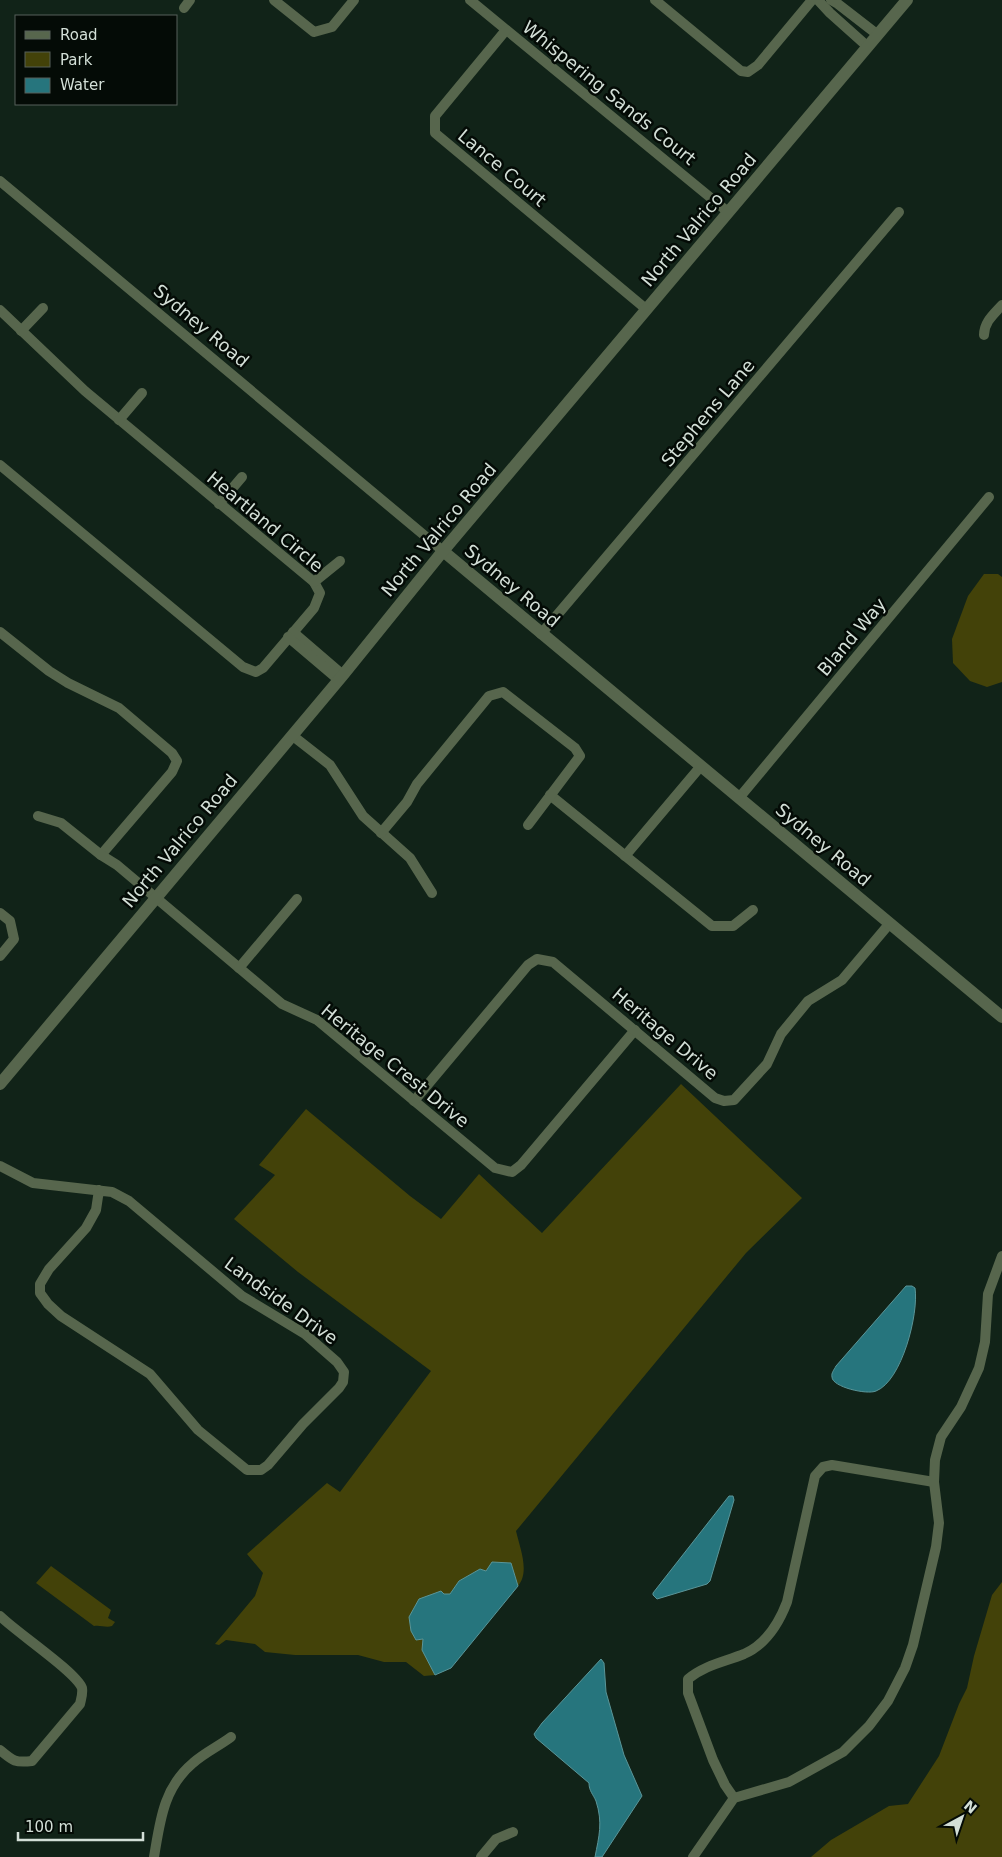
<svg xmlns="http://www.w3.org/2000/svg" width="1002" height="1857" viewBox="0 0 1002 1857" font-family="'DejaVu Sans',sans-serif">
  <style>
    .green { fill: #434209 }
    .water { fill: #26757d; stroke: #5a9598 }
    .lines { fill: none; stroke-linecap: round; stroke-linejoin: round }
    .minor { stroke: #57664d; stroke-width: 10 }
    .tertiary { stroke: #57664d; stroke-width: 12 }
    .labels { text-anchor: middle; stroke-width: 5; stroke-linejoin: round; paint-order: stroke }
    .street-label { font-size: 18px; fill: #d3dfd7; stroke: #040b06 }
  </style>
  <rect width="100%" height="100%" fill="#112318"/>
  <g class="green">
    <polygon points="984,574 998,574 1002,577 1002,682 987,687 970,681 953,663 952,639 968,596"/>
    <path d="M681,1084L802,1198L746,1253L516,1531C520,1548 530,1572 518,1586L511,1563L486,1571L480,1569L459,1581L450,1594L419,1599C410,1616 407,1622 416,1640L423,1639L427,1659L435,1675L424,1676L406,1662H384L358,1655H295L265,1652L255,1644L226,1640L219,1645L215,1644L255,1596L263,1573L247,1554L327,1483L340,1492L431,1371L298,1272L234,1219L275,1175L259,1165L306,1109L410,1196L441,1219L479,1174L542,1233Z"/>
    <path d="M51,1566L111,1610L108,1618L115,1622L112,1626C106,1628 101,1625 94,1626L36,1583Z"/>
    <polygon points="1002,1582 1002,1857 811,1857 831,1840 889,1806 908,1804 939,1756 959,1704 967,1688 974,1656 992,1595"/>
  </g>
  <g class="water">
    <path d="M906,1286H912L915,1288C919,1313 902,1381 876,1391C867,1395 832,1387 832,1377C831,1373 834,1370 836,1366Z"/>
    <polygon points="729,1496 733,1496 734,1500 710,1581 707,1584 657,1599 653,1595 653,1593"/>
    <polygon points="492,1562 511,1563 518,1586 451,1668 435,1675 422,1650 423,1639 416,1640 411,1631 409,1617 419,1599 441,1591 444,1594 450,1594 459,1581 480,1569 486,1571"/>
    <path d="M601,1659L604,1663L606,1692L624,1755L642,1796L602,1857H595C599,1836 603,1823 596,1801C593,1794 589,1791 589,1783L536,1738L534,1734L542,1723Z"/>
  </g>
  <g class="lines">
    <g class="minor">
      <polyline points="274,0 314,32 332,27 354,0"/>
      <polyline points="470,0 728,212"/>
      <polyline points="655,0 741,71 748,72 758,65 812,0"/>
      <polyline points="818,0 830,13 868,47"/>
      <polyline points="831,0 838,4 878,35"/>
      <polyline points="184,8 190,0"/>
      <polyline points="506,30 435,116 435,133 646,309"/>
      <polyline points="0,181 443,551"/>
      <polyline points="0,310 85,391 314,582 320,593 314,608 263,668 256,672 243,667 0,465"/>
      <polyline points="21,331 43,308"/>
      <path d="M984,335C984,322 994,314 1002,305"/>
      <polyline points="119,420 142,393"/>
      <polyline points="219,504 242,477"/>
      <polyline points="314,582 340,561"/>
      <polyline points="0,632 49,671 68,683 119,708 172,753 177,761 172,772 101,855"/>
      <polyline points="293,632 343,675"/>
      <polyline points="541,634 899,212"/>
      <polyline points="288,637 334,676"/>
      <polyline points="293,736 330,765 363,816 410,858 432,893"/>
      <polyline points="550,795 712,926 733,926 753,910"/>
      <polyline points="739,798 989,497"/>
      <polyline points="38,816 61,823 101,855 117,865 282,1004 317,1020 495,1168 512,1172 521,1165 635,1030"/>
      <polyline points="381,833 407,802 417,784 489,696 503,692 575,748 580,756 528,825"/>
      <polyline points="625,856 701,766"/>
      <polyline points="0,913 10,921 14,939 0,956"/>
      <polyline points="239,968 297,899"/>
      <polyline points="414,1101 528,965 537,959 553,962 715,1098 724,1101 734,1100 767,1064 781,1034 808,1001 842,980 890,923"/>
      <polyline points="0,1166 33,1183 112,1192 129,1201 242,1296 305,1334 337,1362 344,1372 343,1382 339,1388 303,1424 268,1465 261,1470 247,1470 198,1430 150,1374 61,1316 48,1304 40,1293 40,1284 49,1269 86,1228 96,1210 99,1190"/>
      <path d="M0,1616C16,1632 76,1672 82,1688C83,1694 81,1699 80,1704L32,1761C15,1763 13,1761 0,1750"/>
      <path d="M734,1798L725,1785L713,1760L688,1693V1679C705,1665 724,1662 744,1654C767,1644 779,1623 787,1602L815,1476L823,1467L832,1465L934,1482"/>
      <path d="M154,1857C160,1822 163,1788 193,1763C204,1753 219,1746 231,1737"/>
      <polyline points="481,1857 496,1839 513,1832"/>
      <polyline points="693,1857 734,1798 789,1782 843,1752 869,1726 888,1701 905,1668 913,1645 936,1547 939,1523 934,1482 935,1460 941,1437 961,1407 979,1368 985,1342 988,1294 1002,1256"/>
    </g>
    <g class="tertiary">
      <polyline points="443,551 1002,1017"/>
      <polyline points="0,1084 343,675 443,551 907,0"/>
    </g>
  </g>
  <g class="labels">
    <g class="street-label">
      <text transform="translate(609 93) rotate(39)" y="6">Whispering Sands Court</text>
      <text transform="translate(502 168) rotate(40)" y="6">Lance Court</text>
      <text transform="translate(699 220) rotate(-50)" y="6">North Valrico Road</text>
      <text transform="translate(201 326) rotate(40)" y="6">Sydney Road</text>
      <text transform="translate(708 413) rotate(-50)" y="6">Stephens Lane</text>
      <text transform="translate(265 522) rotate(40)" y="6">Heartland Circle</text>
      <text transform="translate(439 530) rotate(-50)" y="6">North Valrico Road</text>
      <text transform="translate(512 586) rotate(40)" y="6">Sydney Road</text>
      <text transform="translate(852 637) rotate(-50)" y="6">Bland Way</text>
      <text transform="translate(180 841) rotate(-50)" y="6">North Valrico Road</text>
      <text transform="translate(823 845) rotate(40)" y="6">Sydney Road</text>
      <text transform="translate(665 1034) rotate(40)" y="6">Heritage Drive</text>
      <text transform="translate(395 1066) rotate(39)" y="6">Heritage Crest Drive</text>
      <text transform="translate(281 1301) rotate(36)" y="6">Landside Drive</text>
    </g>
  </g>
  <rect x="15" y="15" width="162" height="90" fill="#040b06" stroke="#57605a"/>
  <rect x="25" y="31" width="25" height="8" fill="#57664d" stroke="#57605a"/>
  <text x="60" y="40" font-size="15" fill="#d3dfd7">Road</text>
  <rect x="25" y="52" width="25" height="15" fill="#434209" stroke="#57605a"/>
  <text x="60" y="65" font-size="15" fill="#d3dfd7">Park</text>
  <rect x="25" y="78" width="25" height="15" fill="#26757d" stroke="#57605a"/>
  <text x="60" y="90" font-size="15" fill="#d3dfd7">Water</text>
  <g transform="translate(962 1817) rotate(40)" stroke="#040b06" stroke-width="4" paint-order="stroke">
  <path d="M0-4L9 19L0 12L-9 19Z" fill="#d3dfd7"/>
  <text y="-8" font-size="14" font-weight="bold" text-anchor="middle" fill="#d3dfd7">N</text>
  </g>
  <path d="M18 1832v8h125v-8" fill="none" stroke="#d3dfd7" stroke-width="2.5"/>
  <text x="25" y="1832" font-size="15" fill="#d3dfd7" stroke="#040b06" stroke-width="4" paint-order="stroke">100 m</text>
</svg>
